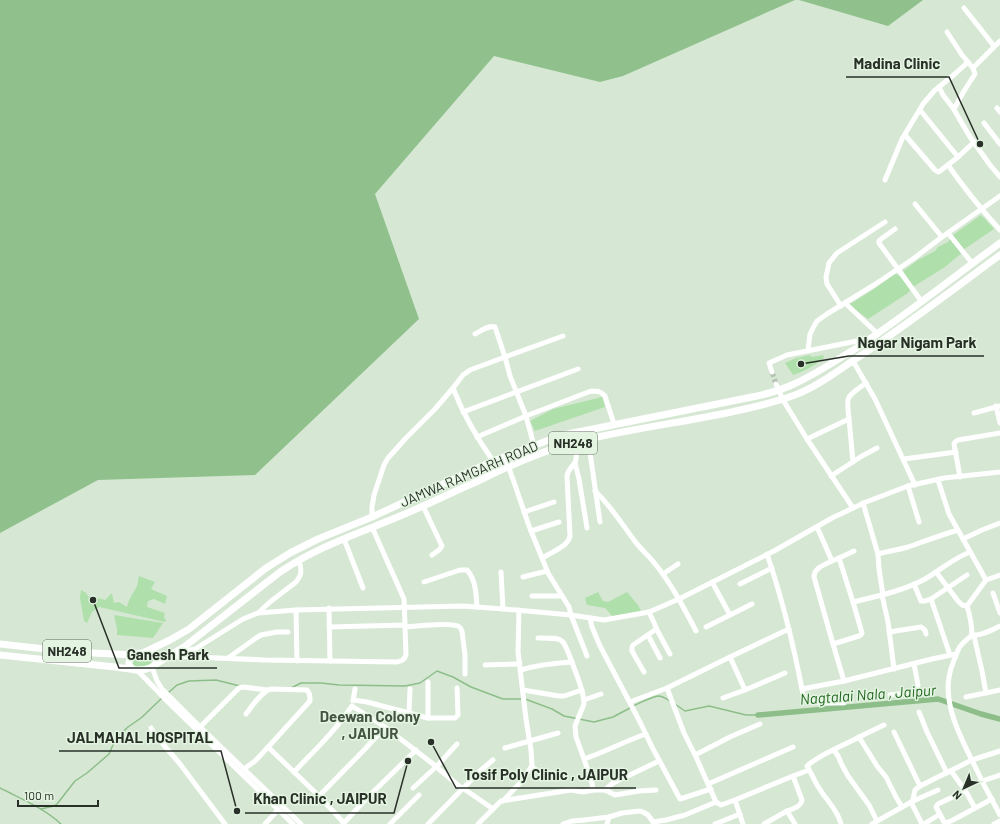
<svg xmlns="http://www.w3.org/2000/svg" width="1000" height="824" viewBox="0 0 1000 824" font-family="Barlow,sans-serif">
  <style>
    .green { fill: #afe0ab }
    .forest { fill: #90c18c }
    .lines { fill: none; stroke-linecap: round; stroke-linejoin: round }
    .stream { stroke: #8dbe89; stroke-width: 1.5 }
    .canal { stroke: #8dbe89; stroke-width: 5.5 }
    .minor-tunnel { stroke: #b3c3b2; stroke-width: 5; stroke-dasharray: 5 2.5; stroke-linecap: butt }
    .minor { stroke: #fff; stroke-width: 5 }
    .highway { stroke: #fff; stroke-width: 7 }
    .labels { text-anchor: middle; stroke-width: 3; stroke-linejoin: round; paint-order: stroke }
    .shield { fill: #e3f5e1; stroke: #616b60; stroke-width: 1 }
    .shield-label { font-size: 13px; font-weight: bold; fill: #293028 }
    .street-label { font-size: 14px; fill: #293028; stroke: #e3f5e1 }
    .water-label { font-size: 15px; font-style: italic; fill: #226521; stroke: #e3f5e1 }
    .neighbourhood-label { font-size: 15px; font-weight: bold; fill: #445342; stroke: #e3f5e1 }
    .leader { fill: none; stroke: #293028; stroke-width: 1.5 }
    .callout-dot { fill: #293028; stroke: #e3f5e1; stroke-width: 1.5 }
    .callout-label { font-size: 15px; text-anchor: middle; font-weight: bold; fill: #293028; stroke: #e3f5e1; stroke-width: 3; stroke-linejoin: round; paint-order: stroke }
  </style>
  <rect width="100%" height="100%" fill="#d6e8d4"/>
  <g class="green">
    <polygon points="981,215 985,219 994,229 963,250 963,252 945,267 913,287 903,271 918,260 935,251 938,247 948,242 953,235"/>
    <polygon points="895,274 900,276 911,289 908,293 868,319 850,306 849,304 852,303 877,287"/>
    <path d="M810,355L812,357L823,355L824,358C814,366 805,371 793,375L785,363L796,358Z"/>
    <polygon points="602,397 605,407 535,431 530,421 553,409"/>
    <path d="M139,576L155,582L151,589L167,596L165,604L154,599L148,601L147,607L165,613L164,617L166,621L165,622L99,607L92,612L87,623L84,621L80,598L81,590L86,593L88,596L93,599L95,597L105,600L112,593L114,603L119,602L127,607C129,598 133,594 137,586C138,583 138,579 139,576Z"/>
    <polygon points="598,592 603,601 608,602 627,592 638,605 642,613 613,617 605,608 587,605 585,598"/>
    <polygon points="114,615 163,623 153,638 117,635 117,629"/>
    <polygon points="145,654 156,661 143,669 130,665 134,656"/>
  </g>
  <g class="forest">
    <polygon points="0,0 795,0 623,76 600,82 494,56 375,194 419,319 255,475 98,480 0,533"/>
    <polygon points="799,0 923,0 888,26"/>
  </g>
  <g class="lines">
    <g class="stream">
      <polyline points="291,688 301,683 321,683 339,685 405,686 420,683 437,671 453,677 471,687 503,699 521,699"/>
      <polyline points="168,693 177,685 189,681 216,680 240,686"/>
      <polyline points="525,699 552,709 564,716 594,722 613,717 630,708"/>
      <polyline points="675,704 685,711 709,706 746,715 758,715"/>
      <path d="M633,706C640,703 651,697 658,696C662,696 667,699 670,701"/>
      <path d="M0,788C21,799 44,808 61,824"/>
      <polyline points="41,809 54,806 57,804 75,781 87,773 109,754 116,738 128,727 141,718 162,698"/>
    </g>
    <polyline class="canal" points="758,715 938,699 981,714 1000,719"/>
    <polyline class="minor-tunnel" points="772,372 776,384"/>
    <g class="minor">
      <polyline points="964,8 994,46"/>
      <polyline points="947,32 962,55 973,68 1000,41"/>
      <polyline points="968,62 956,73 939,87 943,95 953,108 970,137 990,165 1000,177"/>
      <polyline points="997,108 1000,112"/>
      <polyline points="954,109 964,91 975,74 973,68"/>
      <polyline points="984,123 1000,144"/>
      <polyline points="905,135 935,170 938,172 940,171 958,157 920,110"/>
      <polyline points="958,157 974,142"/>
      <path d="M948,165C964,188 981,209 1000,230"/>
      <polyline points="885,180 902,139 923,104 935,90 939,87"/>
      <polyline points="915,204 942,237"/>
      <polyline points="895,229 881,239 879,241 879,243 922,302"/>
      <polyline points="948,233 972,263"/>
      <polyline points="845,303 878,334"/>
      <polyline points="841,306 827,284 826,277 829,263 837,253 885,222"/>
      <path d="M475,334C481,331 488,325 495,327L505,357L510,376L526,416L534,446"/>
      <polyline points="808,350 810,334 814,326 817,321 827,314 874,285 913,259 942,237 1000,196"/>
      <polyline points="853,361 875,399 915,485"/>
      <polyline points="772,372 769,363 787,355 867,339"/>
      <polyline points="776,384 783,400 807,439 853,508"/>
      <path d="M453,388C463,414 477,438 493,461"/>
      <polyline points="996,406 1000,423"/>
      <polyline points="463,412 578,369"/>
      <polyline points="974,413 1000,406"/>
      <path d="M849,419C846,395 846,398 866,383"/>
      <path d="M477,437L526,416L591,391C598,391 600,391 605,396L614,424"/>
      <polyline points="588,439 600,522"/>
      <polyline points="807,439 849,419 853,462"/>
      <path d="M505,457L515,485L529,526L542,558C549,554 563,548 567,542C569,541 569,538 570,536L567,477C567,470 572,468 575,462C578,457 576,448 575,442"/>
      <polyline points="904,459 956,452"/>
      <polyline points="575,463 579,479 587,528"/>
      <polyline points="831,476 862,456 877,448"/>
      <polyline points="960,477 954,444 955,442 958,440 1000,433"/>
      <path d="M938,480L949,514L986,580L967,606C970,616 972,624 972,635C968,639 962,643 959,648C957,652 956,656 954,660C952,665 950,671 949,677C943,712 968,750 982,781"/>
      <polyline points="908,486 919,522"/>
      <path d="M595,491C612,507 623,526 637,544C643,551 650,557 656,565C672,585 684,608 696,631"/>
      <path d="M863,503L878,554C888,551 898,550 908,547C925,541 941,535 958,530"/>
      <polyline points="423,506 442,546 439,550 432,555"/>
      <polyline points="524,512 554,502"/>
      <polyline points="372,517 372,507 374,495 384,465 388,458 406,438 435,409 453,388 463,375 470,370 505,357 563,336"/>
      <polyline points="372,527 404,599 405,625"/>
      <path d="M817,527L832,561L839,558L853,602L862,633L861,635L859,636L833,644L814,577C814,568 824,565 832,561"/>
      <polyline points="531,531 559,522"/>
      <polyline points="344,539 363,588"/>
      <polyline points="963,539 982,530 1000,523"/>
      <path d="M767,554C782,598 793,643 802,689L844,681L932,659L956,654"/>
      <polyline points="878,554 879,569 883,595"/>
      <polyline points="542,558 548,573 569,607 571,615 587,656"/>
      <polyline points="839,558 854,551"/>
      <polyline points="501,572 503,609"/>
      <polyline points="936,572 958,601 962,605 967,606"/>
      <polyline points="663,574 678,564"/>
      <polyline points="523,577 547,571"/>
      <polyline points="986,580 1000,575"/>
      <path d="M424,582L460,570H467C476,580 476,594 477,607"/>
      <polyline points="712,582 730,615"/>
      <polyline points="740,584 772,568"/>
      <polyline points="914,584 921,601 925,601 931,599"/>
      <polyline points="993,593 1000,613"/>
      <polyline points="882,595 888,622 894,669"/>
      <polyline points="532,596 562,596"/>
      <path d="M853,602C878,596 903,591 925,579C940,570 954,558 970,552"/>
      <polyline points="329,608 330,661"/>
      <polyline points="296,610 297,661"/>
      <path d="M258,613L270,602L296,582C303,573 301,570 299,560"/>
      <polyline points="590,618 592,627 600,646 640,722 652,747 680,799 711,789"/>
      <polyline points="329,627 405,625 405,627"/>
      <polyline points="706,627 752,604"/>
      <polyline points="656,628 670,654"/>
      <polyline points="889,632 921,627 925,630 926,634"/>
      <polyline points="648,635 660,658"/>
      <path d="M972,635C981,636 992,630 1000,626"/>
      <polyline points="974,636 982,671 986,693"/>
      <path d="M538,638C565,638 562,637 572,662"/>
      <polyline points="833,644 844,681"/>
      <polyline points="179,650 185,651 195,649 243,619 258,613 296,610 463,606 516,610 571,615 604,620 649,612 679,599 774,551 832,518 866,502 908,486 944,478 1000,472"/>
      <polyline points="950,655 931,599 967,575"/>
      <path d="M169,656L265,660L397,662C402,661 404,660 406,655L405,627C418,626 447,622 458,626C461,627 460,628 462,631L465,655V674"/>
      <polyline points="228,658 256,638 261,635 277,632 288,632"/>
      <polyline points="485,665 520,664"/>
      <polyline points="152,667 157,681 162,689 195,722 301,824"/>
      <polyline points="137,670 167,701 293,824"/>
      <path d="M521,670C537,665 554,663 572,662C576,675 584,689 584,704L575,726L576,737L584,759"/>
      <polyline points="644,672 632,651 632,647 633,645 655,630 656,627 649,612"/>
      <polyline points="785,673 745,690 730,657 789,629"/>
      <polyline points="428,682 428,718"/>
      <polyline points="802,689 804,699 808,702 844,703"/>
      <polyline points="523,690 559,696 564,696 582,690"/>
      <polyline points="890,695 914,692 917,690 918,685 914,664"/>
      <polyline points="966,697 1000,690"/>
      <polyline points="723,698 745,690"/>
      <polyline points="353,700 367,702 428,718 455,718 458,715 457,688"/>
      <polyline points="584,700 601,694"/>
      <polyline points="353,701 355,689"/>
      <polyline points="630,702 667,688"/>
      <polyline points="919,712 927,732 947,773"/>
      <polyline points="409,713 410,689"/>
      <polyline points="200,727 239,688 243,687 267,690"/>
      <polyline points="151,728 156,736 180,764 225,824"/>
      <polyline points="894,732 920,786 915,790 912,804 922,824"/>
      <polyline points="859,737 884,725"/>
      <polyline points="268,747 319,796 344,823"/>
      <polyline points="505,748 558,733"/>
      <polyline points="834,750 838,756 842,765 848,776 869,805 877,821"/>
      <polyline points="695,755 732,736 760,724"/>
      <path d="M531,767C539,771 545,775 553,773"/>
      <path d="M244,769L255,761L270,745L310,701C310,696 310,693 307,690L271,689C262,691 252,706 246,714"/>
      <polyline points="951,771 965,790"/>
      <path d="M294,772C314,751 335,731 352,706L385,727L433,764L459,786L470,793L493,809"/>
      <polyline points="1000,775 982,781 1000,815"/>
      <polyline points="708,784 793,747"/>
      <polyline points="920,786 972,760 1000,751"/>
      <polyline points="413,788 437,766 457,744"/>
      <polyline points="593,790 605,790 615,795 639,791 656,790"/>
      <polyline points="605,790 613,783 659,761"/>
      <polyline points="319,796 365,749 385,727"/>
      <polyline points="735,800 743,824"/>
      <polyline points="503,801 520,783 532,766 531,750 526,719 518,652 519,610"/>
      <polyline points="716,802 696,757 684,733 667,688 730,657"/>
      <polyline points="975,808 965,790 959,794 938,804 936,807 944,822 946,823 953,820 992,799"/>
      <path d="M787,811C793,809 801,807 802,800L793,776L809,770"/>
      <polyline points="265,824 278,810"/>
      <polyline points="343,824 367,798 416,750"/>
      <polyline points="390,824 419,795"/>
      <polyline points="428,824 480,771 493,760"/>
      <path d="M478,824L501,801L571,790L583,792L593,790L592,783L584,759C605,752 625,741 646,734"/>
      <polyline points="563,824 572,821 584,820 609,817 622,813 640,811 643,812 648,815 653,822 666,820 685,815 716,802 721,805 735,800 793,776"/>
      <polyline points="607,824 609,817"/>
      <polyline points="715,824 740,814"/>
      <polyline points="764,824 787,811 795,824"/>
      <path d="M841,824C838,811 828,802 821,791C815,783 812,774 807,766C820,754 843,746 859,737L877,766L886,777L896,797L902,807"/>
      <polyline points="872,824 913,801 938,790"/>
      <polyline points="924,824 940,814"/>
      <polyline points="994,824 1000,821"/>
    </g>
    <g class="highway">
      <polyline points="0,644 72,652 135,655"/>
      <path d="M145,652L170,640L189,629L266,568L290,553L318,539L372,517L493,461L557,437L573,433L757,396C770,393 782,390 794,384C816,374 835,361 855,349C905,316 952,278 1000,243"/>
      <path d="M0,655L115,667L137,670C145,670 157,668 157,658C143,644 117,661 135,670"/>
      <path d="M156,664L184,647L280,572C321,544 369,530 414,510C435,501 455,491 476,482C508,466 541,451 576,442C632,428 689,422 745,409C762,405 779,401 795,395C816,387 835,373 854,360C904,327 951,291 1000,255"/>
    </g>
  </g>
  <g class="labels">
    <g class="shield">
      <rect x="549" y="432" width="48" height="22" rx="3"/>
      <rect x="43" y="640" width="48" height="22" rx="3"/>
    </g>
    <g class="shield-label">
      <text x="573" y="448">NH248</text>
      <text x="67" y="656">NH248</text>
    </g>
    <g class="street-label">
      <text transform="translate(469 474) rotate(-23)" y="5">JAMWA RAMGARH ROAD</text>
    </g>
    <g class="water-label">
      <text transform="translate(868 695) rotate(-4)" y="5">Nagtalai Nala , Jaipur</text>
    </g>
    <g class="neighbourhood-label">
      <text x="370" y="722">Deewan Colony<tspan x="370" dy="17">, JAIPUR</tspan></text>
    </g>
  </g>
  <path class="leader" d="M980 144L949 77H846M801 364L849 356H984M93 600L119 668H217M237 811L221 751H59M431 742L456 788H636M408 761L394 813H245"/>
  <g class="callout-dot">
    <circle cx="980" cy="144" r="4"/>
    <circle cx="801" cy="364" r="4"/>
    <circle cx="93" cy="600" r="4"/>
    <circle cx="237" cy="811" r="4"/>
    <circle cx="431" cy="742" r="4"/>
    <circle cx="408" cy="761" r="4"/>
  </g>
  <g class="callout-label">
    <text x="897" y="69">Madina Clinic</text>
    <text x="917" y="348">Nagar Nigam Park</text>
    <text x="168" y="660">Ganesh Park</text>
    <text x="140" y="743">JALMAHAL HOSPITAL</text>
    <text x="546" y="780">Tosif Poly Clinic , JAIPUR</text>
    <text x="320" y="804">Khan Clinic , JAIPUR</text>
  </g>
  <g transform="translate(964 788) rotate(224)" stroke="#e3f5e1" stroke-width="3" paint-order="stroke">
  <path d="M0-3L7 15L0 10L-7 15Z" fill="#293028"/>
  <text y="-6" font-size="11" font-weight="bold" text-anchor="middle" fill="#293028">N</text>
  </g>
  <path d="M18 800v6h80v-6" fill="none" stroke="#293028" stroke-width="2"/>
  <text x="24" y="800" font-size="12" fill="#293028" stroke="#e3f5e1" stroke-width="3" paint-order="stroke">100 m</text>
</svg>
